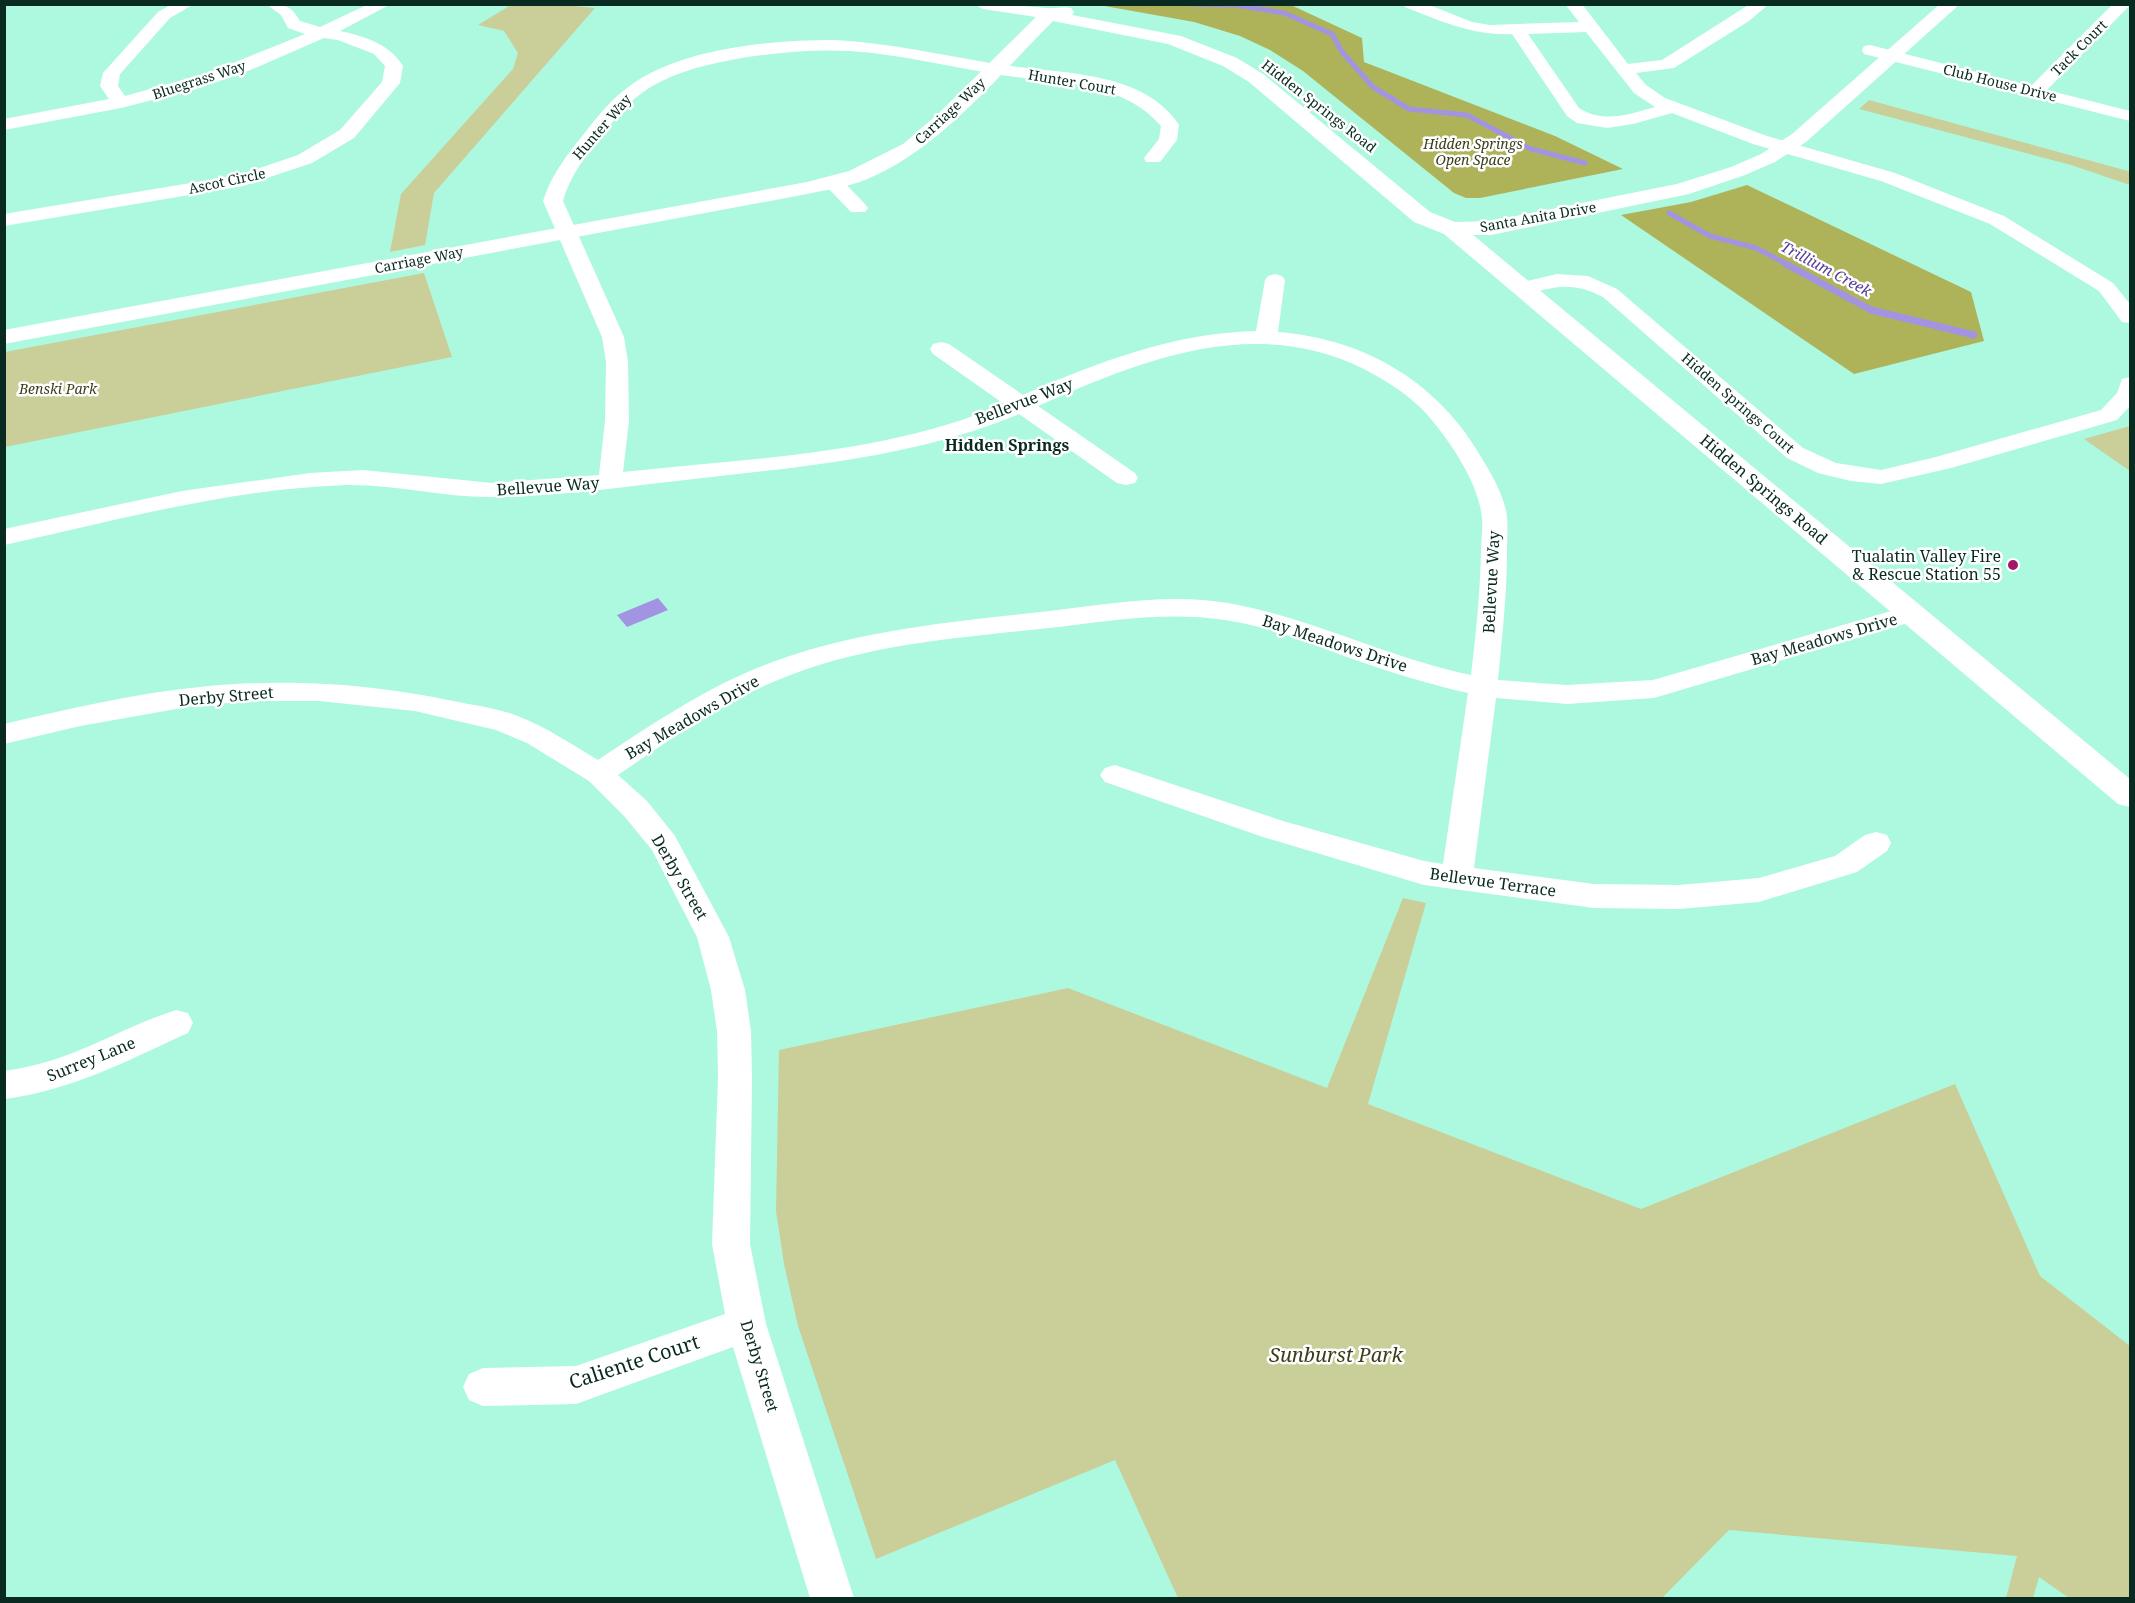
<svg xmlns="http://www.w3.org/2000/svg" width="2135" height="1603" viewBox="0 0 2135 1603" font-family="'Noto Serif',serif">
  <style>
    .green { fill: #cace99 }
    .forest { fill: #aeb35a }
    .water { fill: #a294e2 }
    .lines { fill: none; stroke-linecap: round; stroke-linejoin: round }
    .stream-far1 { stroke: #a294e2; stroke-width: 5 }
    .stream { stroke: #a294e2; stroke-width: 7 }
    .street { fill: #fff; fill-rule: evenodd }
    .secondary { fill: #fff; fill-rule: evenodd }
    .poi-dot { fill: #a01a67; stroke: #fff; stroke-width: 2 }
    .labels { text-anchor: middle; stroke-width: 5; stroke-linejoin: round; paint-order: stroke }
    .far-street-label { font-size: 14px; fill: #092a21; stroke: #fff }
    .far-park-label { font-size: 14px; font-style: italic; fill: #3c3e18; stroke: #fff }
    .far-water-label { font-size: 15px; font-style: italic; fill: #553d98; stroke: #fff }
    .street-label { font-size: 16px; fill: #092a21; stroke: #fff }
    .far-quarter-label { font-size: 16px; font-weight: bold; fill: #092a21; stroke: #fff }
    .poi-label { font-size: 16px; fill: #092a21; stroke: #fff; text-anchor: end }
    .near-park-label { font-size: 20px; font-style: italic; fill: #3c3e18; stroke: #fff }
    .near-street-label { font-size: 20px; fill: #092a21; stroke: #fff }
  </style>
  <rect width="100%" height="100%" fill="#adf9e0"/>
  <g class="green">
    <polygon points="553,4 595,8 434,193 425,245 390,252 401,194 513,69 518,53 504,31 478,25 511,5"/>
    <polygon points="1869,100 2128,171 2130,172 2130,185 2071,165 1859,109"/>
    <polygon points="424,273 452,357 5,447 5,352"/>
    <polygon points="2130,426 2130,471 2084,439"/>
    <polygon points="1403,898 1426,903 1368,1104 1641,1209 1955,1084 2040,1276 2130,1346 2130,1598 2069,1598 2039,1577 2033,1598 2006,1598 2017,1556 1729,1530 1662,1598 1178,1598 1115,1460 876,1559 798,1326 784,1264 776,1211 779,1050 1068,988 1327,1088"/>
  </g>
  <g class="forest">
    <polygon points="1280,4 1293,6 1362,38 1364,62 1555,136 1623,169 1480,198 1466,198 1454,193 1303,71 1270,50 1240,36 1194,22 1099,5"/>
    <polygon points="1747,185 1971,292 1984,341 1854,374 1621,215 1691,202"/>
  </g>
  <polygon class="water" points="658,598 668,610 627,627 617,615"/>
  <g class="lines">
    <g class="stream-far1">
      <polyline points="1190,4 1236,5 1284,13 1332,34 1342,52 1373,87 1409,109 1467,115 1531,149 1585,163"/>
      <polyline points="1669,213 1710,236 1756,248 1788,265"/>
    </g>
    <polyline class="stream" points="1786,264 1871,310 1974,335"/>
    <g class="street">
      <path d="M172,4H194L170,18L120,74L118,86L125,96L211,72L305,34L288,28L281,15L266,4C284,4 291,5 300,21L320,27L369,4H391L340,31C364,36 390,44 403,66L400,83L354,138L312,163L243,186L4,226V214L239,175L298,155L340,130L382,82L385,66L374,54L338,40L324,38L248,71L199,88L121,108L4,130V119L109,99L100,86L103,73L158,12Z"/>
      <path d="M1403,4H1427L1472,22L1490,25L1579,22L1565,4H1582L1628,64L1662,60L1750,4H1769L1749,21L1674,68L1636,73L1646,85L1665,98L1767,136L1895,173L2004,216L2113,283L2130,304V323L2122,322L2099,291L1990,224L1881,181L1753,144L1672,113L1633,124L1607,128L1577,123L1567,116L1512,34C1473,36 1441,21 1405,7ZM1586,32L1634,93L1655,107C1629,114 1604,124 1579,108L1528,34Z"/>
      <polygon points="2113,4 2130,5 2047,90 2130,111 2130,121 1864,54 1862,50 1864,46 1870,45 2031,86"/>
      <path d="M835,40C891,43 946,56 1003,65C1043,71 1085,71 1125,85C1147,93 1166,105 1179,125L1177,140L1160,162H1146L1144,158L1159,139L1161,126C1121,80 1057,84 1001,75C950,67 900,54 849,51C809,49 770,53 731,60C700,66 668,74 642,93C626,104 614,120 602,135C586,156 570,175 563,201L624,337L628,362L629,421L623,472C750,458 885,455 1004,404L933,354L930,349L933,344L941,342L949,344L1023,395C1098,362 1173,333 1256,331L1265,280L1268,276L1275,274L1282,276L1285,280L1278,332C1367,339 1441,384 1484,462C1494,478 1504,497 1507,516C1508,528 1507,541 1507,552C1507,595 1502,637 1498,680L1567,685L1653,680L1912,605L1921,607L1925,613L1921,619L1654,698L1567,704L1496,698L1474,868L1594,884L1679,885L1759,878L1835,856L1865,835L1876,832L1887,835L1891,843L1887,851L1857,872L1759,902L1679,909L1594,908L1424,885L1263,837L1105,782L1100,775L1105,768L1115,765L1283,821L1424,861L1443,864L1468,693C1427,684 1387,671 1347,657C1307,642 1267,626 1225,620C1167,611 1107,621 1049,628C958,638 864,644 778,680C721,703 669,740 618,775L647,801L675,836L729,937L745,990L751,1031L752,1077L750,1244L766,1324L854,1598H810L733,1347L576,1404L483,1406L469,1400L463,1387L469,1374L483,1368L576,1366L725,1314L712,1244L718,1077L717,1031L711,990L697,937L652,850L625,817L589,781L527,743L496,730L415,711L319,701H261L199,705L80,726L4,744V724C69,709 135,693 200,687C284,678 370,683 453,701C473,705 495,708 515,715C545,726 571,744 598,760C649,726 701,691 757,668C850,630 951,622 1050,611C1108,604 1169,593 1228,603C1312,618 1388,658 1471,675C1476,634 1480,594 1481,553C1481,541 1483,528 1482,517C1478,484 1455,449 1435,424C1417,400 1391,383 1364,369C1253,314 1141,360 1038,406L1135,473L1138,478L1135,483L1126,485L1117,483L1019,414C913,458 798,467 685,480C621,487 555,497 490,497C441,497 394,484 346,485C230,489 117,520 4,545V529L182,491L310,473L363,470L492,483L599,475L605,421L606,362L602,337L543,201C551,175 567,155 583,135C597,117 612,98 631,85C683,48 772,40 835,40Z"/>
      <polygon points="833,176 840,178 865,204 868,208 865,212 851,212 826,186 823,182 826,178"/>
      <path d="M1557,274L1588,276L1617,289L1803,448L1836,463L1881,470L1936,457L2101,410L2117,393L2122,379L2130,377V406L2117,420L1951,468L1881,484L1851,481L1818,473L1787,458L1603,297C1582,286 1566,284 1543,290C1533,292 1524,295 1515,292L1511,288L1515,284Z"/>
      <path d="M176,1010L188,1013L193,1023L188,1033C128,1060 71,1091 4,1099V1071C73,1062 114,1030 176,1010Z"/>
    </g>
    <path class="secondary" d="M974,4C999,4 1023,6 1047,8C1056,9 1063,6 1071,8L1074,12L1072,15L1181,36L1237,58L1263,74L1430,212L1455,222L1491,221L1677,184L1731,167L1761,154L1792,134L1940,4H1960L1806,142L1775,162L1745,175L1689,194L1491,235H1473L2130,779V807L2118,804L1444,234L1414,222L1249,82L1223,66L1168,44L1053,21C998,76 938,151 865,180C847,187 826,190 807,194L4,344V330L807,182L849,171L903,144L938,114L1036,17L983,9Z"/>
  </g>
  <circle class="poi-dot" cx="2013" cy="565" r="6"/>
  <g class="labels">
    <g class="far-street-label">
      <text transform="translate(2079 48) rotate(-45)" y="5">Tack Court</text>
      <text transform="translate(199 80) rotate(-18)" y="5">Bluegrass Way</text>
      <text transform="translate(1072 82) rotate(10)" y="5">Hunter Court</text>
      <text transform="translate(2000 83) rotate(14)" y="5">Club House Drive</text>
      <text transform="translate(1319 106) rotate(38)" y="5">Hidden Springs Road</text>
      <text transform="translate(950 111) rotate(-43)" y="5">Carriage Way</text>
      <text transform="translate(602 127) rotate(-49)" y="5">Hunter Way</text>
      <text transform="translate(227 181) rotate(-12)" y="5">Ascot Circle</text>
      <text transform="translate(1538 217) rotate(-10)" y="5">Santa Anita Drive</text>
      <text transform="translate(419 260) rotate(-11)" y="5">Carriage Way</text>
      <text transform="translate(1738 403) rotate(41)" y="5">Hidden Springs Court</text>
    </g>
    <g class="far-park-label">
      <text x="1473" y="149">Hidden Springs<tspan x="1473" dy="16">Open Space</tspan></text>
      <text x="58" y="394">Benski Park</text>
    </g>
    <g class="far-water-label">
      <text transform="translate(1826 269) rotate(28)" y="5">Trillium Creek</text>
    </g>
    <g class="street-label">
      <text transform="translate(1024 401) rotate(-21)" y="6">Bellevue Way</text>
      <text transform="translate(548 486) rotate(-4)" y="6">Bellevue Way</text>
      <text transform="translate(1764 489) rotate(40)" y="6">Hidden Springs Road</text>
      <text transform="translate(1491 582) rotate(-87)" y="6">Bellevue Way</text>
      <text transform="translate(1824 639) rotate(-16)" y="6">Bay Meadows Drive</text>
      <text transform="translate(1335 643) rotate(18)" y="6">Bay Meadows Drive</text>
      <text transform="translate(226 696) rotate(-5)" y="6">Derby Street</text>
      <text transform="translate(692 717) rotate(-30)" y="6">Bay Meadows Drive</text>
      <text transform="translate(680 877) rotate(60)" y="6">Derby Street</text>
      <text transform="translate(1493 882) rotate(8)" y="6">Bellevue Terrace</text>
      <text transform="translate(91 1059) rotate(-22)" y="6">Surrey Lane</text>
      <text transform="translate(760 1366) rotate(73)" y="6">Derby Street</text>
    </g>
    <g class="far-quarter-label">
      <text x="1007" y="451">Hidden Springs</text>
    </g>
    <g class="poi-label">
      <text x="2001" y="562">Tualatin Valley Fire<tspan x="2001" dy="18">&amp; Rescue Station 55</tspan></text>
    </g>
    <g class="near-park-label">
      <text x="1336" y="1362">Sunburst Park</text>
    </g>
    <g class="near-street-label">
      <text transform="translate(634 1362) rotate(-18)" y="7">Caliente Court</text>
    </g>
  </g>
  <rect width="2135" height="1603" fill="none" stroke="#092a21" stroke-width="12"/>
</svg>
